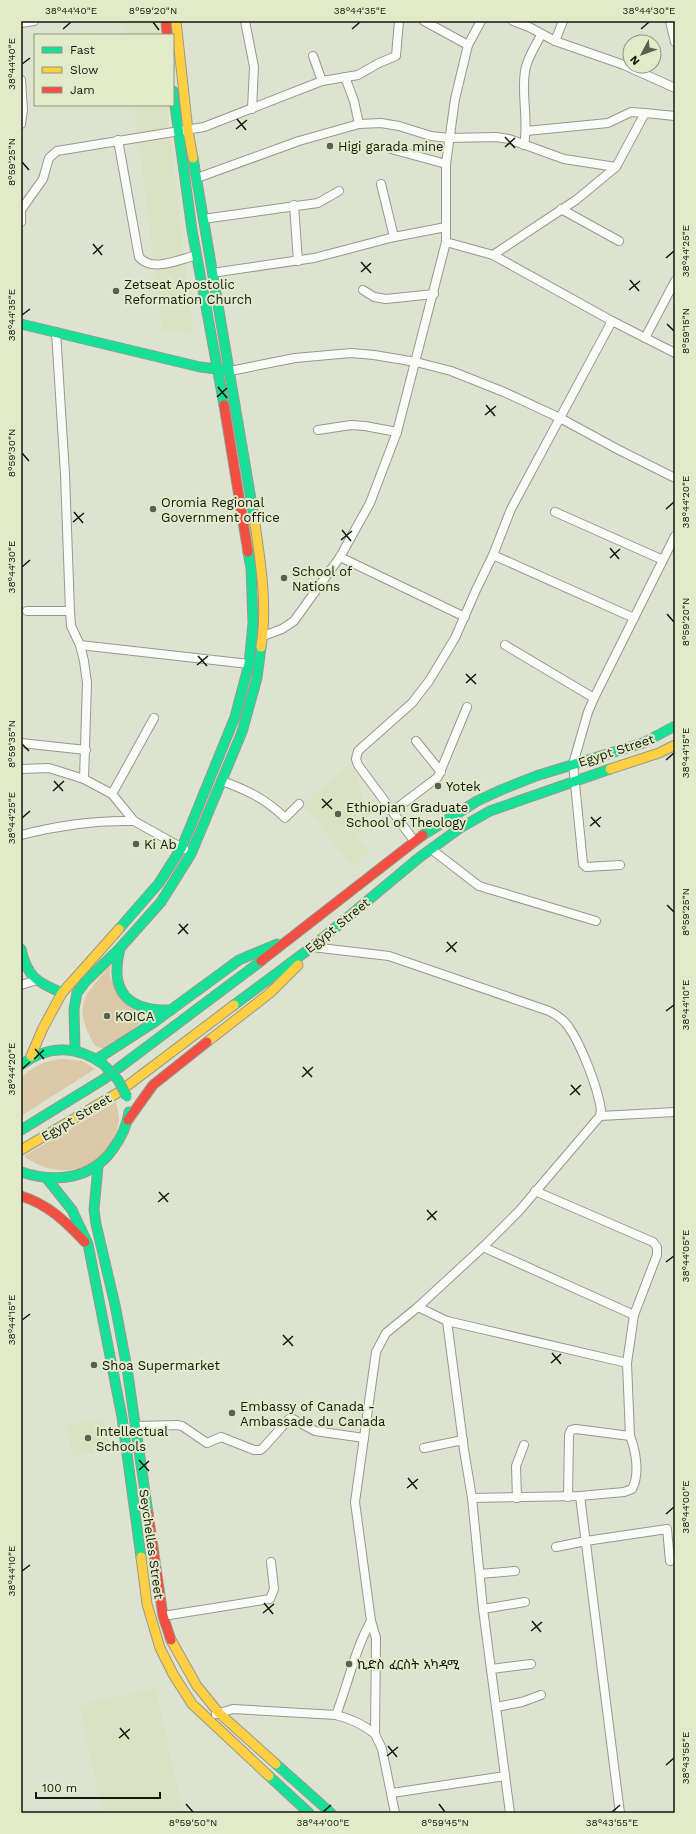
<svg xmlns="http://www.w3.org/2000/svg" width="696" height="1834" viewBox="0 0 696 1834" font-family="'Work Sans','Noto Sans Ethiopic',sans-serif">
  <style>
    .built { fill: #dbe2c4 }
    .green { fill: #dbc8a8 }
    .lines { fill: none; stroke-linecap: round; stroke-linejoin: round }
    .street-casing { stroke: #969a8c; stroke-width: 10 }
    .fast-casing { stroke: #969a8c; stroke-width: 11 }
    .slow-casing { stroke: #969a8c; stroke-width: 11 }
    .jam-casing { stroke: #969a8c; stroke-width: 11 }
    .street { stroke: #fafbf8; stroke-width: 8 }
    .fast { stroke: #16e098; stroke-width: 9 }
    .slow { stroke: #ffcf43; stroke-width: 9 }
    .jam { stroke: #f24e42; stroke-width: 9 }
    .fast-bridge-casing { stroke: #969a8c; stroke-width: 11; stroke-linecap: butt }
    .fast-bridge { stroke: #16e098; stroke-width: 9 }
    .ticks { fill: none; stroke: #14170b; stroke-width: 1.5 }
    .poi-dot { fill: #5b5e50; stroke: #e2eaca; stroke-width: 1.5 }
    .labels { text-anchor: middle; stroke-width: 4; stroke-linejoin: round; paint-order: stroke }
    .poi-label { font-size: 13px; fill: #14170b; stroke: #e2eaca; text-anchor: start }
    .street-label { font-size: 13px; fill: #14170b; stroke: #e2eaca }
    .neatline { fill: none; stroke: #14170b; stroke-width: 1.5 }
    .ticks-label { font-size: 10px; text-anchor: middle; fill: #14170b }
  </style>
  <rect width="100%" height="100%" fill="#dee3d1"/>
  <g class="built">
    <polygon points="123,21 158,21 160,35 125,35"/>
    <polygon points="134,105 167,105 193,333 162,331"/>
    <polygon points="354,762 369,824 356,835 369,853 352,867 303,803"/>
    <polygon points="105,1419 110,1451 72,1456 66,1424"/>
    <polygon points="156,1688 183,1813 102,1813 79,1704"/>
  </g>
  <g class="green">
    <path d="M110,966V978L151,1014L118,1041L104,1049L95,1046C72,1005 83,997 110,966Z"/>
    <path d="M63,1059L82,1061L95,1069L21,1116V1078C32,1066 47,1060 63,1059Z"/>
    <path d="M116,1102C117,1108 119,1114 119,1120C113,1168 60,1185 24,1156Z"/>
  </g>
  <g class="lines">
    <defs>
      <g id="street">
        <polyline points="245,21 254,67 252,109"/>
        <polyline points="424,21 468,45"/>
        <polyline points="481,21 468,45 455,99 446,164 446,242 493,255 612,321 675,353"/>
        <polyline points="513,21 529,27 555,41 624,65 675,88"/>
        <polyline points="670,21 675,42"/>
        <polyline points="21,23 34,21"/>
        <polyline points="555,41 563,21"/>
        <polyline points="313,56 322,81"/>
        <polyline points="345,77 354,101 359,124"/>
        <polyline points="21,80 23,110 21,124"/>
        <polyline points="526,131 608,123 631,112 645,113"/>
        <path d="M118,140L139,257C152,273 180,259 197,255"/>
        <path d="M524,145C529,121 521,95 525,71C527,58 535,47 541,35"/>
        <polyline points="391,149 446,164"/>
        <polyline points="197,178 299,141 359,124 381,123 399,126 431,136 449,138 496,137 509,139 564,159 616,167"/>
        <polyline points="381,184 394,237"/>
        <polyline points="294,205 298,261"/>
        <polyline points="561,209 619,241"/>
        <polyline points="203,219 318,203 339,191"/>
        <polyline points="21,222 21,210 43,179 49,158 57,151 204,127 322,81 358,75 379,63 396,56 399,21"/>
        <polyline points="493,255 576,200 616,167 645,113 675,116"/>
        <polyline points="212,273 314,258 394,237 446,227"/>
        <polyline points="363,290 374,297 386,299 434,294"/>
        <polyline points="56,332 65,474 70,611 71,626 80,645 84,661 87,683 84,779"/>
        <polyline points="645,338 675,281"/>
        <polyline points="230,371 295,358 351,353 374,355 416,362 451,371 504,392 560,418 619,450 675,478"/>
        <polyline points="318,430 351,425 365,426 397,432"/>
        <polyline points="555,512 663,560"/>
        <polyline points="493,555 634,618"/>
        <polyline points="340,557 465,617"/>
        <polyline points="27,611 70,611"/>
        <polyline points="263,636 282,629 294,621 340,557 370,503 397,432 446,242"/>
        <polyline points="80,645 249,664"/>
        <polyline points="505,645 594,698"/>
        <polyline points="416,741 441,772"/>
        <polyline points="21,743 86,750"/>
        <polyline points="21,769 49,768 84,779 112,794 134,821 184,849"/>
        <path d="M222,781C247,790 266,799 285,818L299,804"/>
        <polyline points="112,794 154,718"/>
        <polyline points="393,811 438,777 467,707"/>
        <path d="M21,835C59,825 95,820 134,821"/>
        <polyline points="415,842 358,765 356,759 358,751 412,703 429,681 455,638 476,590 493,555 511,509 612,321"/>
        <polyline points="431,849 479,886 596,921"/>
        <polyline points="620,865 586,867 583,864 573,764 588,712 594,698 675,536"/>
        <path d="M312,947L389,956L549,1011C557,1015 563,1019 568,1026C581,1044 598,1088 601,1110L600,1116L519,1211L483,1247L418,1307L386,1333L376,1352L355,1502L371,1621L376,1638L375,1734L382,1749L395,1813"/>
        <polyline points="21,985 37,980"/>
        <polyline points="600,1116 675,1112"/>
        <polyline points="483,1247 634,1315"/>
        <polyline points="418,1307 447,1321 464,1450 472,1498 483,1609 510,1813"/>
        <polyline points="447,1321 627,1363"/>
        <polyline points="135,1426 177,1425 182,1426 207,1443 221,1437 254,1450 260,1450 263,1448 289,1419 293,1419 315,1431 364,1438"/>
        <polyline points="424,1448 463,1440"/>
        <polyline points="580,1496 620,1813"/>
        <polyline points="568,1497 569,1435 571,1430 576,1429 630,1436"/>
        <path d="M472,1498L580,1496L624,1492L632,1489C640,1475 636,1451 630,1436L627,1363L634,1315L657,1255V1247L653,1242L535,1191"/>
        <polyline points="517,1498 516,1466 524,1445"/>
        <polyline points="556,1547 586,1541 667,1529 670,1561"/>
        <polyline points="480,1574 515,1571"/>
        <polyline points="483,1609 525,1602"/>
        <polyline points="163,1616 270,1599 274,1589 271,1562"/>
        <polyline points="491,1669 531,1664"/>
        <polyline points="496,1707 522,1702 541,1695"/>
        <path d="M216,1714L233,1709L336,1715C352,1719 363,1724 375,1734"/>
        <path d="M336,1715C348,1684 355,1649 371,1621"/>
        <polyline points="392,1793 505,1776"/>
      </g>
      <g id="fast">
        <polyline points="173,91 192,230 224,405"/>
        <polyline points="193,158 254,517"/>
        <polyline points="21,324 200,367 226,370"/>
        <polyline points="423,835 477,801 501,790 536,776 643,743 675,726"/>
        <polyline points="119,929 159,883 182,847 235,717 249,664 253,623 251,568 248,552"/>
        <path d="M21,949C27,977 37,982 62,993"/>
        <path d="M120,949C109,992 128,1011 171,1010"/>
        <polyline points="234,1005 312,947 420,857 460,828 490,811 610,769"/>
        <polyline points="75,1050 74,1009 77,993 86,981 120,948 161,902 191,854 242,732 257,678 261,647"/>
        <polyline points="97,1059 153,1023 239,960 277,944"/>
        <path d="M21,1065C47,1045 76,1045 103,1064"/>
        <polyline points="21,1130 104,1079 261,961"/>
        <polyline points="98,1166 94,1210 96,1224 115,1305 127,1368 148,1513"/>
        <path d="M21,1172C55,1183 91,1180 113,1149C121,1138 127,1126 129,1112"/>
        <polyline points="48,1180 72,1210 88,1244 122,1417 141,1557"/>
        <polyline points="276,1764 331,1813"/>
        <polyline points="269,1776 309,1813"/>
      </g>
      <g id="slow">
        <polyline points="176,21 188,131 193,158"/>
        <path d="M254,517C260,560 268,604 261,647"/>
        <polyline points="610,769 659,753 675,745"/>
        <polyline points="207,1042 270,993 298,965"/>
        <polyline points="31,1056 43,1028 62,993 119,929"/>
        <polyline points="21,1150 119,1092 234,1005"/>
        <polyline points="141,1557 147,1604 160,1648 173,1674 192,1704 269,1776"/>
        <polyline points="171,1640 197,1686 219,1713 276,1764"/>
      </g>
      <g id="jam">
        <polyline points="166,21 167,35"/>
        <polyline points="224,405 248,552"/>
        <polyline points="261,961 423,835"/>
        <polyline points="128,1120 153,1085 207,1042"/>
        <path d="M21,1196C48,1204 66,1222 85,1242"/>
        <polyline points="148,1513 163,1616 171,1640"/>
      </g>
    </defs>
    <use href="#street" class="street-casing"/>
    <use href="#fast" class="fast-casing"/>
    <use href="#slow" class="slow-casing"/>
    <use href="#jam" class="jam-casing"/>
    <use href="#street" class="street"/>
    <use href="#fast" class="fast"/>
    <use href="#slow" class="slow"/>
    <use href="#jam" class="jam"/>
    <defs>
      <polyline id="fast-bridge" points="105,1066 118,1080 127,1097"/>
    </defs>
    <use href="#fast-bridge" class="fast-bridge-casing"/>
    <use href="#fast-bridge" class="fast-bridge"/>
  </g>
  <path class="ticks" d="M153,22L159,30M63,29L71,22M352,29L360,22M641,29L649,22M22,64L30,58M237,119L246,130M236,129L247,120M505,137L515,148M505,147L515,138M22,162L29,170M93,244L102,255M93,254L103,245M666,258L674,251M361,262L371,273M361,272L371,263M630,280L639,291M629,290L640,281M22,315L30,309M667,324L674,331M218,387L227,398M217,397L227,388M486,405L495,416M485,415L496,406M22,453L29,461M666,509L674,502M74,512L83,523M73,522L84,513M342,530L351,541M341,540L352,531M610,548L619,559M610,558L620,549M22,567L30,560M667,614L674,622M198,656L207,666M197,665L208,656M466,674L476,684M466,683L476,674M22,744L29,751M666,760L674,753M54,781L63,791M53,791L64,781M322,799L332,809M322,808L332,799M591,817L600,827M22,818L30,811M590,826L601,817M667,905L674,912M179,924L188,934M178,934L188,924M447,942L456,952M446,952L457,942M666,1011L674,1005M35,1049L44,1059M34,1059L44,1050M303,1067L312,1077M22,1069L30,1062M302,1077L313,1067M571,1085L580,1095M570,1095L581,1085M159,1192L168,1202M158,1202L169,1193M427,1210L436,1220M427,1220L437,1211M666,1262L674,1256M22,1320L30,1314M283,1335L293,1346M283,1345L293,1336M552,1353L561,1364M551,1363L561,1354M139,1460L149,1471M139,1470L149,1461M408,1478L417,1489M407,1488L418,1479M666,1514L674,1507M22,1571L30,1565M264,1603L273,1614M263,1613L274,1604M532,1621L541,1632M531,1631L542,1622M120,1728L129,1739M119,1738L130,1729M388,1746L397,1757M387,1756L398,1747M666,1765L674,1758M186,1804L193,1812M439,1804L445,1812M323,1812L331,1805M612,1812L620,1805"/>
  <g class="poi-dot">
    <circle cx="330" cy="146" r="4"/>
    <circle cx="116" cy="291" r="4"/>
    <circle cx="153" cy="509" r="4"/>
    <circle cx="284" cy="578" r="4"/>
    <circle cx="438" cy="786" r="4"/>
    <circle cx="338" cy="814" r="4"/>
    <circle cx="136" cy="844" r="4"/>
    <circle cx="107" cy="1016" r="4"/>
    <circle cx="94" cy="1365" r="4"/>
    <circle cx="232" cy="1413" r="4"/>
    <circle cx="88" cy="1438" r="4"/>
    <circle cx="349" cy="1664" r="4"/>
  </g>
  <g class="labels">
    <g class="poi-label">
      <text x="338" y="151">Higi garada mine</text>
      <text x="124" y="289">Zetseat Apostolic<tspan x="124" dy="15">Reformation Church</tspan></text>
      <text x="161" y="507">Oromia Regional<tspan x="161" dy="15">Government office</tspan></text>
      <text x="292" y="576">School of<tspan x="292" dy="15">Nations</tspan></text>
      <text x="446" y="791">Yotek</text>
      <text x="346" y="812">Ethiopian Graduate<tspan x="346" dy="15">School of Theology</tspan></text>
      <text x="144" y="849">Ki Ab</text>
      <text x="115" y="1021">KOICA</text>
      <text x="102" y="1370">Shoa Supermarket</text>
      <text x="240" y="1411">Embassy of Canada -<tspan x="240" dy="15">Ambassade du Canada</tspan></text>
      <text x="96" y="1436">Intellectual<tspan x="96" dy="15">Schools</tspan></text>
      <text x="357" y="1669">ኪድስ ፈርስት አካዳሚ</text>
    </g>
    <g class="street-label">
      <text transform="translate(616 750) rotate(-18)" y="5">Egypt Street</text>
      <text transform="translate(337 925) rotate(-39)" y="5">Egypt Street</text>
      <text transform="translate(76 1117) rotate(-31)" y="5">Egypt Street</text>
      <text transform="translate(152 1544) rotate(82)" y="5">Seychelles Street</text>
    </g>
  </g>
  <rect width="696" height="1834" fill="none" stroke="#e2eaca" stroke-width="44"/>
  <rect x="34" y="34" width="140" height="72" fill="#e2eaca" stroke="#90967e"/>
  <rect x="42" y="47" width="20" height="6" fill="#16e098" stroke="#90967e"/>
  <text x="70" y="54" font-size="12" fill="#14170b">Fast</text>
  <rect x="42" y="67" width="20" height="6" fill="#ffcf43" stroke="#90967e"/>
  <text x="70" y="74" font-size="12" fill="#14170b">Slow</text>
  <rect x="42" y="87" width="20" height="6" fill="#f24e42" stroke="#90967e"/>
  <text x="70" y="94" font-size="12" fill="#14170b">Jam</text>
  <g transform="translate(642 54) rotate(229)"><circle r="19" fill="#e2eaca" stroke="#90967e"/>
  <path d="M0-3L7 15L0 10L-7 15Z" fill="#5b5e50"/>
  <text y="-6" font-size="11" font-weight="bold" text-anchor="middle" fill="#14170b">N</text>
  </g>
  <path d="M36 1792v6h124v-6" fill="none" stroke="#14170b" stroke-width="2"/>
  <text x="42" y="1792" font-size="12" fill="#14170b" stroke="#e2eaca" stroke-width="3" paint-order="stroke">100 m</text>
  <rect x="22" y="22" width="652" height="1790" class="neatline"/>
  <g class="ticks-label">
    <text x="71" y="14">38°44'40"E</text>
    <text x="153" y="14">8°59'20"N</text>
    <text x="360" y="14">38°44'35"E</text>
    <text x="649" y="14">38°44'30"E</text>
    <text transform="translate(11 64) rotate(-90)" y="4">38°44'40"E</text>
    <text transform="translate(11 162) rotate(-90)" y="4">8°59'25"N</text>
    <text transform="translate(685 251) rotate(-90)" y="4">38°44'25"E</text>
    <text transform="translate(11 315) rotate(-90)" y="4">38°44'35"E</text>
    <text transform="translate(685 331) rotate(-90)" y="4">8°59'15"N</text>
    <text transform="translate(11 453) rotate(-90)" y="4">8°59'30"N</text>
    <text transform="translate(685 502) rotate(-90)" y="4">38°44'20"E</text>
    <text transform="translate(11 567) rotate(-90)" y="4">38°44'30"E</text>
    <text transform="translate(685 622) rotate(-90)" y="4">8°59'20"N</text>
    <text transform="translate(11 744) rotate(-90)" y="4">8°59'35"N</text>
    <text transform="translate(685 753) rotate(-90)" y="4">38°44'15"E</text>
    <text transform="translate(11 818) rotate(-90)" y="4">38°44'25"E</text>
    <text transform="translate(685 912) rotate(-90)" y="4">8°59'25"N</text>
    <text transform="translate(685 1005) rotate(-90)" y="4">38°44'10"E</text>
    <text transform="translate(11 1069) rotate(-90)" y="4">38°44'20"E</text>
    <text transform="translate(685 1256) rotate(-90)" y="4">38°44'05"E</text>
    <text transform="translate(11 1320) rotate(-90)" y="4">38°44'15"E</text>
    <text transform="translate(685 1507) rotate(-90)" y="4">38°44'00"E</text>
    <text transform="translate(11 1571) rotate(-90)" y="4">38°44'10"E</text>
    <text transform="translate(685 1758) rotate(-90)" y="4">38°43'55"E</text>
    <text x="193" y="1826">8°59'50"N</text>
    <text x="323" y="1826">38°44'00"E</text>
    <text x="445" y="1826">8°59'45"N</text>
    <text x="612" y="1826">38°43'55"E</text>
  </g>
</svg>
